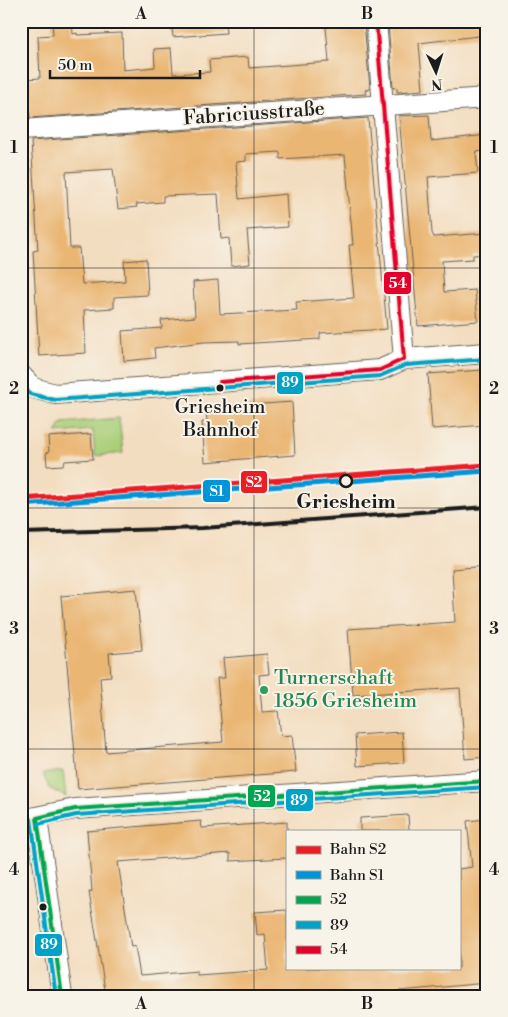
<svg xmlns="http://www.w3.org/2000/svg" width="508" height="1017" viewBox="0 0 508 1017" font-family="'Libre Bodoni',serif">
<rect width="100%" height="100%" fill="#f7f3e8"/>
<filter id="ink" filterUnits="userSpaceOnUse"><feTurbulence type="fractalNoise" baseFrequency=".02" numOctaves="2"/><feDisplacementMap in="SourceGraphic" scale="10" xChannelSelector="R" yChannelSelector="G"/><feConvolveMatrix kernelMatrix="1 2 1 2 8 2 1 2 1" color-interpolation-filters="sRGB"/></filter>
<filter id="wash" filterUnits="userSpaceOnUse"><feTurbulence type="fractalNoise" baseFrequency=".0096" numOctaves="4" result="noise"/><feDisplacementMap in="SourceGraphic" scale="20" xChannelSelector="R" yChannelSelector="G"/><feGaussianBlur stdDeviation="1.12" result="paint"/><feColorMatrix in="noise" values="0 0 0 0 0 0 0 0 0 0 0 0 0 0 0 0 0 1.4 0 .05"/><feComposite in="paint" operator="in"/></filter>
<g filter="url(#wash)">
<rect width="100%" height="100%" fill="#f3ddc0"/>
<!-- green -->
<path fill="#aacf79" stroke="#63764a" d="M119 418 123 453 95 456 93 430 56 433 62 423Z
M63 771 66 797 49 788 43 774Z"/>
<g id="blocks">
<!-- building -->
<path fill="#eab673" d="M52 21H72L73 34 77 33V35L122 33 123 70 155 67 154 49 171 48 173 74 210 72 209 60 248 57 249 68 329 62 326 27 335 26 334 21H360V24L364 23 370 89 365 90 366 94 30 118 27 79 40 78 38 36 53 35Z
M171 21H225L226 33 173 37Z
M450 21V23L487 21V35L419 43 423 90 397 92V87L393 88 388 22Z
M429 115 431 141 487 135V151L476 152 478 173 428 177 432 233 434 237 487 233V254L473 255V259L442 261 444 292 475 290 478 321 418 326 399 116Z
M368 118 387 329 320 333V339L239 344V341L204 342 154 348 155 358 124 361 122 331 162 328 161 320 195 317 193 282 218 280 220 314 297 310 296 302 354 298 349 245H353L345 155 280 159V152L246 154V161L236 162 239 199 286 194 288 227 247 230 250 264 231 266 229 238 221 239 218 194 163 196V202L136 204 137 207 118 209 113 169 66 172 70 248H79L82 284 125 281 124 261 146 259 148 295 114 297V308L84 310 86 353 39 356 33 251 38 250 31 141Z
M482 370 487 371 486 425 432 429 428 374Z
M292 402 295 455 205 462 202 422H207L206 408Z
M91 434 93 459 65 461 63 465 47 466 46 453 49 452 48 437Z
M487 566V757L465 759 460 688 353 695 348 629 455 622 452 569Z
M136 589 142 650 109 653 111 676 100 677 106 752 223 742 217 678H225L223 658 267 654 269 674 259 675 262 712 278 711 281 736 292 735 296 772 78 789 61 596Z
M402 732 404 763 357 766 355 735Z
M408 815 409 831H360V818Z
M487 819V938H483L487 960V983L345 996H106L89 892 92 891 87 831 201 821 202 828 287 822V858L230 861V853L118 862 131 947 135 946 140 976 197 971V975L268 970 265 934 257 935 255 912 287 910V968H459V869L472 867 467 821Z"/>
</g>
</g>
<g filter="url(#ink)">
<use href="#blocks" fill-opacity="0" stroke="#676055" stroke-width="1"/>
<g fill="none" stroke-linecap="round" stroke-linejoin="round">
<!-- minor casing -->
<g stroke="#676055" stroke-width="22">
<path id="minor" d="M376 21 404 359
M21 130 487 98
M21 375 33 388 55 394 380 370 404 359 487 353
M37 818 62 996
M21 820 75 809 487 781"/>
</g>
<!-- minor -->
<use href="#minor" stroke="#fff" stroke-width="20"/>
<!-- rail -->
<path stroke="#1c1c1c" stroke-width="4" d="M21 533 203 528 487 507"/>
<!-- bus-1 casing -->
<g stroke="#f7f3e8" stroke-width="8">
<path id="bus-1" d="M37 818 75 809 487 781
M37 818 62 996"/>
</g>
<!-- bus-2 casing -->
<g stroke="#f7f3e8" stroke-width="8">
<path id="bus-2" d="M21 384 30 394 55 400 380 376 406 365 487 359
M31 819 56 996
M38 824 76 815 487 787"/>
</g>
<!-- bus-3 casing -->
<g stroke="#f7f3e8" stroke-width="8">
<path id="bus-3" d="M220 382 380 370 404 359 376 21"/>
</g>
<!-- bus-1 -->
<use href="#bus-1" stroke="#00a651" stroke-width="4"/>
<!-- bus-2 -->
<use href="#bus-2" stroke="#01a2c5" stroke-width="4"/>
<!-- bus-3 -->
<use href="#bus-3" stroke="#e4002b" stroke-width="4"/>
<!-- rail-1 casing -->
<g stroke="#f7f3e8" stroke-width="9">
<path id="rail-1" d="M21 499 487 465"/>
</g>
<!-- rail-2 casing -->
<g stroke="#f7f3e8" stroke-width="9">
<path id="rail-2" d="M21 505 487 471"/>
</g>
<!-- rail-1 -->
<use href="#rail-1" stroke="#ee1c23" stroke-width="5"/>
<!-- rail-2 -->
<use href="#rail-2" stroke="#0095da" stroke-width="5"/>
</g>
</g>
<!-- grid -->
<path fill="none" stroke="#1c1c1c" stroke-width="1" stroke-opacity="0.55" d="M254 21V996M21 268H487M21 508H487M21 749H487"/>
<!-- markers -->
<g fill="#1c1c1c" stroke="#f7f3e8" stroke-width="2">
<circle cx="220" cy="388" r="4.5"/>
<circle cx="43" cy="907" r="4.5"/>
</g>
<circle fill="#f7f3e8" stroke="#1c1c1c" stroke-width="2.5" cx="346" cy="481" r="6"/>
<circle fill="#2e9e5b" stroke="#f7f3e8" stroke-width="2" cx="264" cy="690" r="5"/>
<g text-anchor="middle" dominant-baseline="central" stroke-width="4" stroke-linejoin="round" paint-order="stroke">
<!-- bus labels -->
<g font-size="19" fill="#1c1c1c" stroke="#f7f3e8">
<text x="220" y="407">Griesheim<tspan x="220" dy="23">Bahnhof</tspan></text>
</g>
<!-- street labels -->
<g font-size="20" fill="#1c1c1c" stroke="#f7f3e8">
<text transform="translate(254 114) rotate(-4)">Fabriciusstraße</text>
</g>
<!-- stop labels -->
<g font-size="20" font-weight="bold" fill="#1c1c1c" stroke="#f7f3e8">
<text x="346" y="502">Griesheim</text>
</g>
<!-- leisure labels -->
<g font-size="20" fill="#27864d" stroke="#f7f3e8" text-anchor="start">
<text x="274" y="678">Turnerschaft<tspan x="274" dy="23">1856 Griesheim</tspan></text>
</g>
</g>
<g stroke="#f7f3e8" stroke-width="2">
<rect x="383" y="271" width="29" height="24" rx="5" fill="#e4002b"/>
<rect x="276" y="371" width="28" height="24" rx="5" fill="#01a2c5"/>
<rect x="240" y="470" width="28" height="24" rx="5" fill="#ee1c23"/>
<rect x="202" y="479" width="29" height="24" rx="5" fill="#0095da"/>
<rect x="247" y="784" width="29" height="24" rx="5" fill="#00a651"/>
<rect x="285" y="788" width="29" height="24" rx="5" fill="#01a2c5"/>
<rect x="34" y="933" width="29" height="24" rx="5" fill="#01a2c5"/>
</g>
<g font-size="14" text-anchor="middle" font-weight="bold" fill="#fff">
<text x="398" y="288">54</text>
<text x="290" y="387">89</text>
<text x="254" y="487">S2</text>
<text x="217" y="496">S1</text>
<text x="262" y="801">52</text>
<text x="299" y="805">89</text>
<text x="49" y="949">89</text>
</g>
<!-- margin -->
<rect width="508" height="1017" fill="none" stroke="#f7f3e8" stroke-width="55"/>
<!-- legend -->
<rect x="286" y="830" width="175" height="140" fill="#f7f3e8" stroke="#9f9d96"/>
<rect x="296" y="846" width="25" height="8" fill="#ee1c23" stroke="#9f9d96"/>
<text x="330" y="854" font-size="15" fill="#1c1c1c">Bahn S2</text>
<rect x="296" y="871" width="25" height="8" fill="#0095da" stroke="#9f9d96"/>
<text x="330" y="880" font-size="15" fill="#1c1c1c">Bahn S1</text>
<rect x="296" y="896" width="25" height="8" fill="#00a651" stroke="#9f9d96"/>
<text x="330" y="904" font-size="15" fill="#1c1c1c">52</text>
<rect x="296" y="921" width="25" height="8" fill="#01a2c5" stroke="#9f9d96"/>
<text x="330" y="930" font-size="15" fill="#1c1c1c">89</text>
<rect x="296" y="946" width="25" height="8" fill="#e4002b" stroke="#9f9d96"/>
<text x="330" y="954" font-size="15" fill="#1c1c1c">54</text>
<!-- north arrow -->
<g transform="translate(436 72) rotate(176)" stroke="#f7f3e8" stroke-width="4" paint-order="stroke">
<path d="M0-4L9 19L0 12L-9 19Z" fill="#1c1c1c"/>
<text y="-8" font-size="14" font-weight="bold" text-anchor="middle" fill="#1c1c1c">N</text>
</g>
<!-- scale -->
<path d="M50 70v8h150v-8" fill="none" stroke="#1c1c1c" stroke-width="2.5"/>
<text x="58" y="70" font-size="15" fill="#1c1c1c" stroke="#f7f3e8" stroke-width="4" paint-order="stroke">50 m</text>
<rect x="28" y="28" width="452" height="962" fill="none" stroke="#1c1c1c" stroke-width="2"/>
<g font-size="16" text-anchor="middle" font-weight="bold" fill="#1c1c1c">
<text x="141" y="19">A</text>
<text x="367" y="19">B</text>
<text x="14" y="153">1</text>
<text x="494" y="153">1</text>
<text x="14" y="394">2</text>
<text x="494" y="394">2</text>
<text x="14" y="634">3</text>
<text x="494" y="634">3</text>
<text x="14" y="875">4</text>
<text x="494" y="875">4</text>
<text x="141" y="1009">A</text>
<text x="367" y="1009">B</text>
</g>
</svg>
